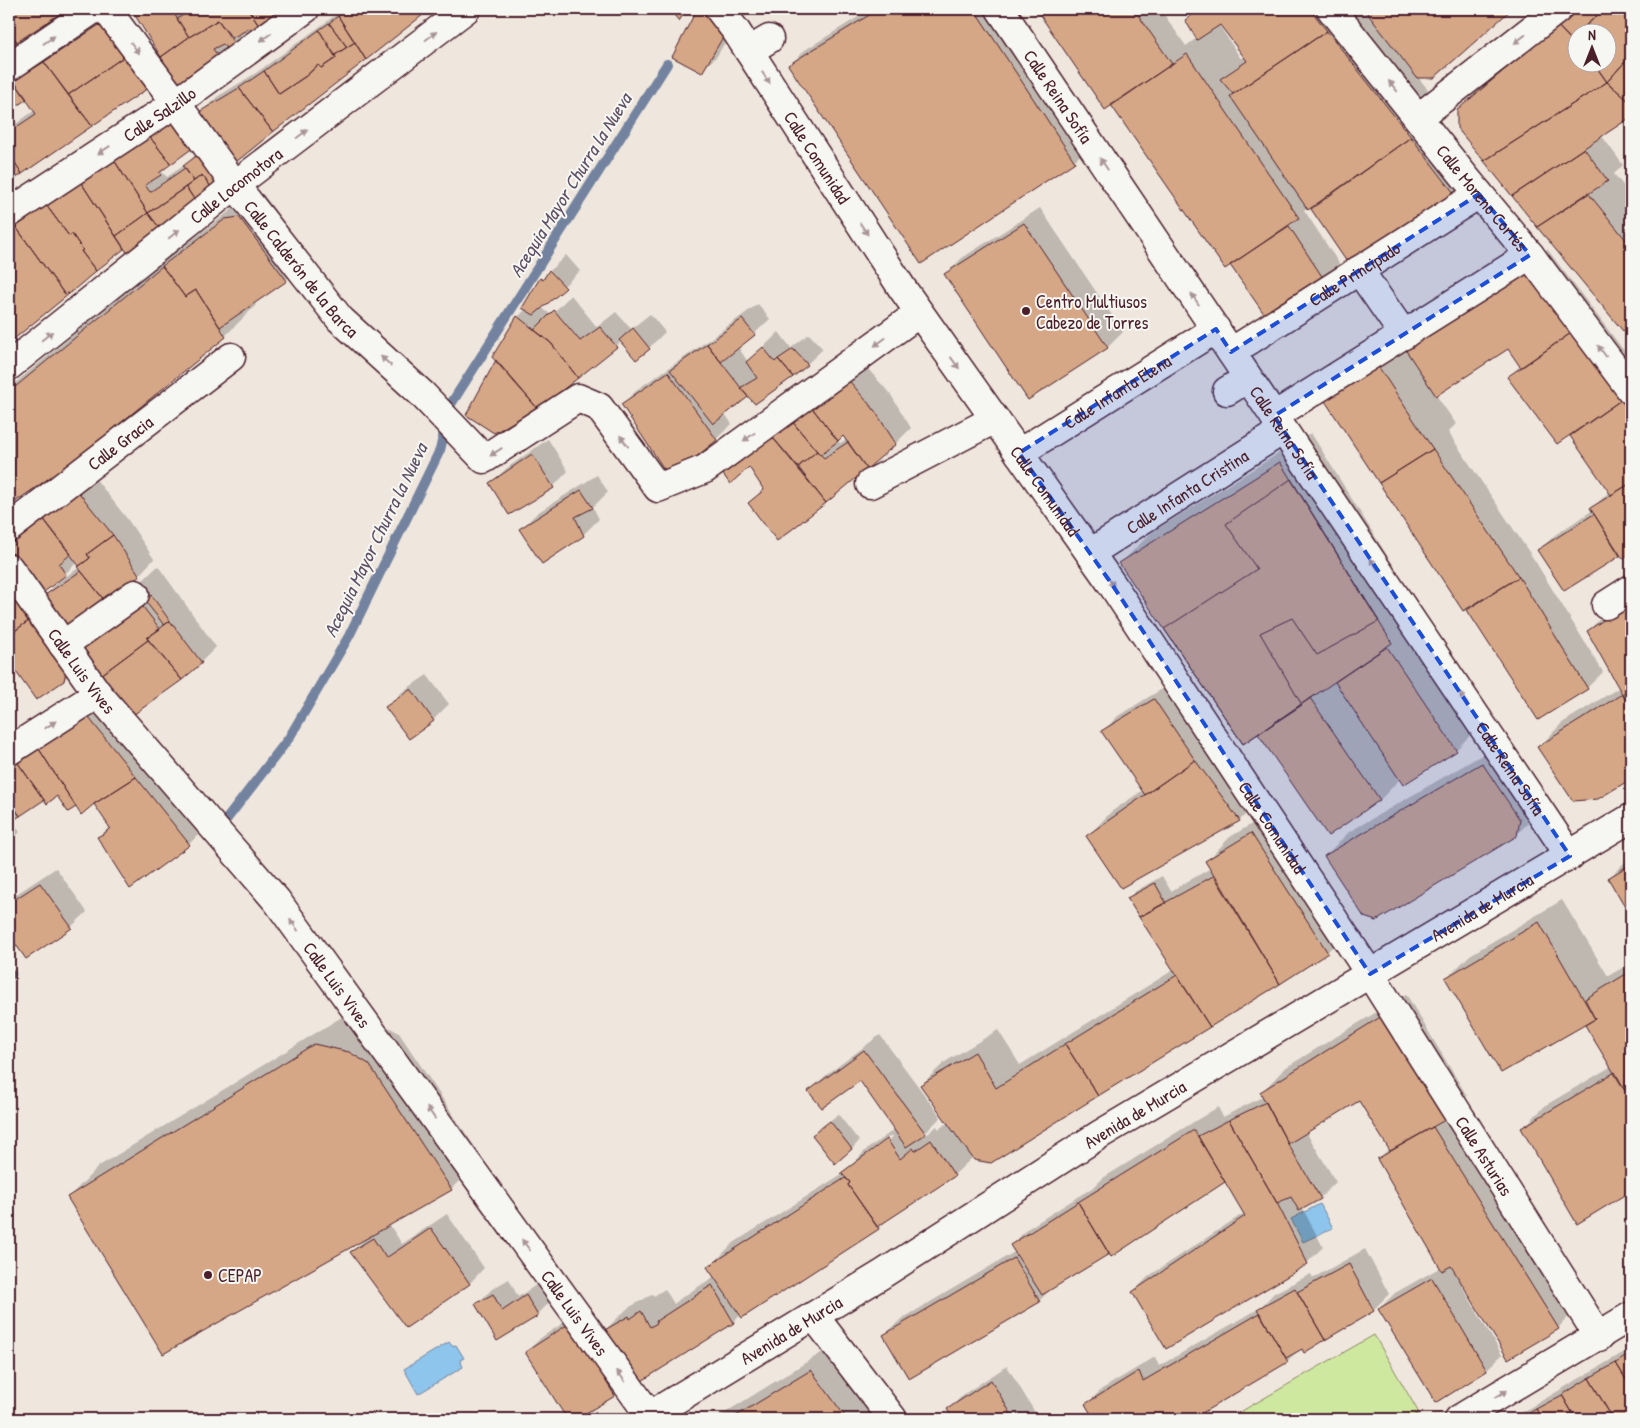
<svg xmlns="http://www.w3.org/2000/svg" width="1640" height="1428" viewBox="0 0 1640 1428" font-family="'Patrick Hand',sans-serif">
<rect width="100%" height="100%" fill="#efe6dd"/>
<filter id="ink" filterUnits="userSpaceOnUse"><feTurbulence type="fractalNoise" baseFrequency=".02" numOctaves="2"/><feDisplacementMap in="SourceGraphic" scale="10" xChannelSelector="R" yChannelSelector="G"/><feConvolveMatrix kernelMatrix="1 2 1 2 8 2 1 2 1" color-interpolation-filters="sRGB"/></filter>
<g filter="url(#ink)">
<!-- green -->
<path fill="#cee99f" stroke="#8c8465" d="M1374 1335 1419 1413 1408 1419H1228Z"/>
<!-- water -->
<path fill="#8ec5ec" stroke="#73839f" d="M1320 1204 1333 1228 1303 1242 1291 1219Z
M449 1342 452 1346 456 1345 464 1358 460 1360 463 1367 418 1394 404 1369Z"/>
<!-- shadow -->
<path fill="#0003" fill-rule="evenodd" d="M9 9H65L9 47Z
M118 9 162 72 146 88 9 181V119L13 126 35 110 27 97 9 109V81Z
M132 9H286L252 29 235 45 180 85Z
M344 9H430L236 160 201 112 217 97 256 73Z
M698 9H736L741 15 717 56 701 71 673 56Z
M871 9H1000L1089 146 1074 161 790 65 805 50Z
M1037 9H1160L1186 46 1197 38 1186 20 1197 9H1511L1433 77H1418L1441 106 1434 113 1479 172 1456 196 1313 209 1318 203 1317 202 1307 207 1304 210 1340 265 1324 280 1268 316 1112 104 1105 109ZM1218 21 1244 56 1241 59 1217 22Z
M1573 9H1631V116L1602 136 1623 165 1614 174 1631 195V324L1623 330 1458 111 1482 87ZM1578 32H1608V62H1578Z
M197 153V204L125 247 9 341V226L97 165 173 161 162 172 167 177 188 163Z
M263 194 309 256 286 280 254 302 256 305 225 336 73 460 9 505V388L193 236 194 238 250 196Z
M1040 208 1123 332 1108 347 1028 398 946 274 962 258Z
M1547 249 1631 360V553L1623 558 1621 554 1619 555 1539 550 1555 535 1593 510 1592 508 1610 491 1571 436 1576 431 1575 430 1509 377 1521 365 1509 347 1436 395 1456 424 1448 432 1535 561 1603 672 1587 688 1539 718 1467 608 1464 609 1327 401 1350 378Z
M566 255 580 271 541 307 551 315 571 295 597 327 616 312 631 329 650 314 665 332 649 348 636 358 622 341 538 408 498 360 518 317 526 309 542 279Z
M758 304 770 319 754 334 738 347 748 362 779 332 791 348 809 334 823 349 807 364 748 395 725 414 732 424 716 439 623 404 639 388 685 357Z
M862 362 891 395 911 428 896 443 777 539 750 503 764 488 749 465 722 470ZM844 434 847 439 840 443 837 440Z
M1311 433 1422 612 1479 726 1456 750 1401 778 1380 800 1259 732 1121 563 1151 533Z
M548 439 568 471 553 487 491 483 507 468Z
M87 468 128 520 154 559 139 575 68 628 79 664 63 680 36 698 9 660V581L24 570 9 550V529ZM77 562 80 567 59 581 45 596 41 592 65 574Z
M597 475 608 492 593 507 599 519 583 535 521 529 537 513Z
M158 566 216 647 201 662 134 714 136 587Z
M1631 598V777L1598 798 1539 747 1562 723 1620 687 1588 631 1604 615Z
M427 675 449 704 433 720 387 708 402 692Z
M1170 684 1263 797 1240 820 1121 887 1088 836 1111 812 1143 790 1103 731 1118 716Z
M102 702 212 821 189 844 131 887 99 837 110 826 95 803 76 805 57 794 44 798 11 820 20 832 9 843V765Z
M1506 741 1540 811 1516 835 1325 856 1349 832Z
M1275 810 1351 929 1327 952 990 1161 973 1157 954 1175 891 1216 879 1228 741 1314 734 1322 637 1383 604 1331 628 1308 653 1294 654 1296 665 1289 674 1304 681 1298 715 1276 709 1268 732 1244 845 1172 866 1150 895 1129 860 1079 809 1091 825 1076 880 1035 941 1117 924 1134 925 1135 937 1126 939 1129 948 1122 921 1085 945 1062 998 1030 1020 1065 1175 969 1128 898 1136 891 1162 876 1171 891 1211 868 1207 861 1230 837ZM892 1135 893 1137 867 1156V1153Z
M1631 856V901L1624 903 1609 878Z
M56 868 87 912 71 927 26 957 9 933V899Z
M1562 900 1608 976 1631 963V1190L1578 1223 1522 1129 1546 1105 1612 1066 1585 1023 1447 978 1470 955Z
M1406 994 1467 1096 1450 1113 1573 1312 1558 1328 1464 1285 1462 1286 1502 1355 1486 1370 1379 1309 1395 1293 1441 1267 1378 1159 1390 1148 1360 1100 1306 1132 1336 1182 1320 1198 1302 1207 1323 1247 1307 1263 1133 1292 1149 1276 1244 1213 1225 1180 1055 1285 1039 1301 885 1335 900 1320 1016 1251 1012 1245 1027 1229 1095 1186 1103 1178 1218 1107 1223 1117 1264 1096 1262 1092 1285 1068Z
M345 1015 380 1022 399 1033 482 1158 451 1189 389 1224 402 1244 447 1214 484 1268 469 1284 352 1252 366 1238 69 1197 99 1166Z
M838 1114 859 1141 852 1149 813 1135Z
M1365 1249 1389 1294 1373 1310 1305 1351 1303 1347 1300 1349 1287 1361 1190 1419H1096L1087 1404 1102 1389 1155 1357 1159 1366 1260 1308 1274 1293 1311 1274 1313 1278Z
M509 1279 518 1297 542 1281 553 1299 537 1315 497 1339 476 1305 492 1289Z
M586 1308 630 1379 615 1395 573 1419H569L526 1352 542 1337Z
M842 1340 899 1419H715Z
M1631 1348V1419H1511Z
M1007 1366 1039 1419H954L948 1410 964 1394Z"/>
<g fill="none" stroke-linecap="round" stroke-linejoin="round">
<!-- stream -->
<path stroke="#73839f" stroke-width="10" d="M226 820 289 738 349 636 440 450 451 404 667 64
M9 976 11 974"/>
</g>
<!-- building -->
<path fill="#d5a787" stroke="#4a1f2b" d="M9 9H67L17 42 9 30Z
M131 9H171L189 37 161 57Z
M192 9H248L261 29 253 34 250 28 232 38 218 20 189 37 177 19Z
M248 9H289L261 29Z
M348 9H420L424 14 366 60 338 16Z
M669 9H687L679 21Z
M697 9H709L726 32 702 73 672 57Z
M879 9H974L1075 162 921 264 788 65Z
M1036 9H1134L1172 64 1105 110Z
M1201 9H1310L1327 31 1233 94 1220 79 1247 61 1220 25 1197 40 1185 20Z
M1364 9H1512L1434 78H1417Z
M1575 9H1601L1602 11 1571 40 1557 25Z
M1601 9H1631V55L1607 82 1593 62H1608V32H1578L1602 11Z
M338 16 355 42 347 47 329 23Z
M218 20 236 46 229 53 223 44 213 49 220 59 179 87 161 57 189 37Z
M102 23 125 56 68 95 44 62Z
M329 23 347 47 335 55 319 30Z
M1557 25 1578 47V62H1593L1607 82 1484 161 1457 128V110Z
M9 30 17 42 9 48Z
M319 30 336 58 321 68 318 65 306 76 279 94 264 71Z
M1327 31 1411 137 1308 210 1230 96Z
M1578 33V47L1571 40Z
M355 42 366 60 273 132 239 88 264 71 279 94 306 76 318 65 321 68 336 58 335 55Z
M1187 54 1299 218 1225 269 1111 105Z
M1631 55V103L1607 82Z
M125 56 147 89 92 126 68 95Z
M44 62 92 126 22 174 9 153V132L36 114 14 81Z
M14 81 27 99 9 111V84Z
M1607 82 1631 103V117L1512 196 1484 161Z
M239 88 273 132 236 162 199 112Z
M173 119 194 147 171 164 149 136Z
M149 136 171 164 159 173 161 175 145 185 150 192 185 168 194 181 148 213 114 160Z
M1411 137 1457 197 1349 265 1311 209Z
M1584 148 1608 181 1537 227 1512 196Z
M9 153 22 174 9 183Z
M199 154 224 187 215 192 202 175 194 181 183 166Z
M114 160 148 213 116 236 80 181Z
M202 175 215 192 198 205 186 187Z
M80 181 124 249 96 271 81 251 83 250 72 234 69 236 46 205Z
M186 187 198 205 162 231 148 213Z
M1588 193 1631 246V326L1623 331 1537 227Z
M46 205 69 236 72 234 83 250 81 251 96 271 69 294 67 293 65 295 16 227Z
M148 213 162 231 128 254 116 236Z
M239 217 287 281 220 327 196 290 185 297 162 266 225 219Z
M1024 223 1108 348 1028 400 944 274Z
M1289 226 1325 281 1267 318 1230 265Z
M16 227 65 295 67 293 69 294 14 339 9 333V232Z
M162 266 185 297 196 290 226 337 74 461 9 506V392Z
M549 270 566 288 534 315 522 308 540 278 543 280Z
M1524 272 1571 333 1521 368 1508 349 1436 396 1405 349Z
M554 310 580 341 600 327 617 347 578 378 551 343 534 330Z
M517 316 551 343 578 378 538 409 492 357Z
M742 319 755 335 721 362 707 344Z
M633 328 650 349 636 360 619 340Z
M1571 333 1621 400 1557 444 1507 377Z
M707 344 748 397 713 424 670 370Z
M763 347 775 362 778 359 793 377 755 404 740 388 757 378 746 362Z
M793 349 808 365 793 377 778 359Z
M496 360 538 409 494 433 466 415Z
M1378 366 1433 449 1379 483 1325 401Z
M668 372 717 440 679 471 664 469 621 404Z
M846 377 875 411 896 444 867 469 843 436 838 441 809 404Z
M1621 400 1631 415V483L1611 495 1570 436Z
M809 404 838 441 820 455 790 419Z
M790 419 817 451 798 467 769 433Z
M769 433 826 503 777 541 748 503 764 490 749 467 730 484 720 470Z
M848 442 867 469 826 503 798 467 817 451 824 458Z
M1433 449 1519 577 1463 611 1379 483Z
M532 454 554 488 509 515 489 483Z
M1280 462 1392 643 1243 744 1119 563Z
M1291 479 1379 621 1317 655 1292 618 1260 633 1302 705 1243 744 1164 629 1257 569 1226 524Z
M71 483 113 535 87 554 90 558 79 566 36 509Z
M1631 483V554L1623 559 1590 508Z
M581 490 593 508 575 517 584 536 542 564 519 529Z
M36 509 71 554 59 564 66 575 40 595 9 552V530Z
M1594 514 1620 556 1564 591 1537 550Z
M113 535 140 576 105 601 78 567 90 558 87 554Z
M81 571 105 601 67 630 42 597Z
M1519 577 1588 689 1538 720 1467 610Z
M141 581 170 621 164 625 134 587Z
M9 589 34 617 9 635Z
M1631 602V688L1622 694 1587 631Z
M140 603 160 629 147 638 148 640 101 675 79 647Z
M30 620 66 671 64 681 36 700 9 662V635Z
M170 621 202 663 182 680 147 638Z
M148 640 182 680 133 715 101 675Z
M1387 647 1457 751 1403 785 1335 682Z
M411 689 434 721 409 739 385 707Z
M1622 694 1631 709V779L1598 799 1573 801 1537 747Z
M1310 698 1380 800 1328 836 1258 734Z
M1154 699 1195 760 1145 795 1101 731Z
M85 717 89 718 136 777 94 804 81 815 39 749Z
M39 749 76 807 68 812 57 796 47 804 18 763Z
M1195 760 1240 821 1121 888 1086 836Z
M18 763 44 800 20 816 9 800V769Z
M1482 763 1520 820 1517 836 1376 921 1364 917 1324 856Z
M136 777 190 845 130 889 97 837 105 833 110 828 94 804Z
M9 800 20 816 9 823Z
M1251 833 1328 953 1280 984 1205 861Z
M1631 864V903L1623 904 1608 878Z
M1215 875 1280 984 1210 1027 1139 917Z
M40 883 72 928 26 959 9 935V903Z
M1155 883 1166 903 1139 917 1127 898Z
M1539 922 1595 1019 1501 1073 1445 978Z
M1631 971V1101L1585 1025 1595 1019 1585 999Z
M1177 975 1210 1027 1098 1096 1065 1044Z
M1382 1016 1445 1120 1390 1151 1359 1101 1288 1144 1260 1092Z
M314 1044 349 1052 369 1064 452 1190 163 1354 67 1197Z
M1065 1044 1098 1096 991 1163 974 1160 920 1085 975 1052 996 1088Z
M864 1050 926 1134 906 1147 860 1081 822 1108 808 1091Z
M1615 1072 1631 1101V1191L1577 1224 1521 1128Z
M1266 1102 1288 1144 1321 1199 1299 1211 1291 1197 1277 1203 1229 1120Z
M1229 1120 1277 1203 1308 1264 1166 1349 1132 1292 1245 1216 1198 1136Z
M830 1121 852 1149 835 1164 812 1135Z
M1433 1127 1559 1329 1508 1359 1451 1266 1442 1271 1377 1159Z
M1194 1130 1225 1182 1111 1257 1078 1202Z
M887 1139 900 1159 913 1148 915 1151 931 1140 955 1176 877 1227 848 1185 850 1182 841 1173Z
M845 1178 850 1182 848 1185 879 1229 742 1318 707 1267Z
M1078 1202 1109 1254 1042 1295 1010 1245Z
M431 1228 470 1284 406 1328 350 1252 373 1238 386 1258Z
M1014 1258 1040 1302 909 1379 883 1335Z
M1349 1264 1374 1311 1325 1340 1297 1292Z
M1432 1278 1487 1371 1436 1403 1378 1309Z
M712 1285 734 1323 637 1384 603 1331 629 1316 630 1319 641 1311 650 1327 657 1323 656 1321Z
M1295 1288 1325 1340 1304 1353 1302 1349 1286 1358 1257 1309Z
M493 1294 502 1311 526 1295 538 1316 497 1341 475 1304Z
M1260 1313 1288 1362 1192 1419H1094L1085 1404 1139 1371 1143 1381Z
M570 1323 615 1396 576 1419H567L525 1352Z
M1631 1353V1388L1616 1363Z
M1616 1363 1631 1388V1419H1613L1589 1378Z
M811 1370 847 1419H731Z
M1589 1378 1613 1419H1576L1562 1395Z
M991 1380 1014 1419H953L947 1409Z
M1562 1395 1576 1419H1542L1536 1409Z
M1536 1409 1542 1419H1520Z"/>
<g fill="none" stroke-linecap="round" stroke-linejoin="round">
<!-- pedestrian casing -->
<g stroke="#4a1f2b" stroke-width="31">
<g id="pedestrian">
<path d="M1359 270 1404 335"/>
<path id="s1" d="M1231 352 1479 194"/>
<path d="M1274 416 1530 255"/>
</g>
</g>
<!-- minor casing -->
<g stroke="#4a1f2b" stroke-width="31">
<g id="minor">
<path id="s2" d="M106 9 176 103 235 185 340 319 422 394 484 459 578 398 599 407 658 488 705 469 919 313"/>
<path id="s3" d="M719 9 736 31 902 288 1111 583 1370 974 1599 1337"/>
<path id="s4" d="M1000 9 1570 856"/>
<path id="s5" d="M1331 9 1465 177 1530 255 1631 390"/>
<path d="M749 51 769 39"/>
<path d="M9 67 94 9"/>
<path d="M1418 118 1558 9"/>
<path id="s6" d="M9 213 176 103 305 9"/>
<path id="s7" d="M9 366 235 185 466 9"/>
<path d="M1227 391 1248 378"/>
<path id="s8" d="M1019 453 1216 329"/>
<path d="M870 484 995 419"/>
<path id="s9" d="M9 528 231 357"/>
<path id="s10" d="M1090 553 1283 430"/>
<path id="s11" d="M9 568 98 694 277 901 650 1416"/>
<path d="M1606 605 1631 589"/>
<path d="M63 645 135 594"/>
<path d="M9 751 98 694"/>
<path d="M1459 1419 1631 1316"/>
</g>
</g>
<!-- tertiary casing -->
<g stroke="#4a1f2b" stroke-width="31">
<g id="tertiary">
<path d="M814 1316 893 1419"/>
<path id="s12" d="M644 1419 881 1275 1099 1135 1631 818"/>
</g>
</g>
<!-- pedestrian -->
<use href="#pedestrian" stroke="#f6f6f2" stroke-width="28"/>
<!-- minor -->
<use href="#minor" stroke="#f6f6f2" stroke-width="28"/>
<!-- tertiary -->
<use href="#tertiary" stroke="#f6f6f2" stroke-width="28"/>
</g>
<!-- one-way arrows -->
<defs><path id="oneway-solid" d="M-6-.8H1V-3.2L6.5 0L1 3.2V.8H-6Z" transform="scale(1.25)"/></defs>
<g fill="#a99598">
<use href="#oneway-solid" transform="translate(431 36) rotate(-37)"/>
<use href="#oneway-solid" transform="translate(266 37) rotate(144)"/>
<use href="#oneway-solid" transform="translate(1520 39) rotate(142)"/>
<use href="#oneway-solid" transform="translate(49 40) rotate(-35)"/>
<use href="#oneway-solid" transform="translate(135 48) rotate(53)"/>
<use href="#oneway-solid" transform="translate(766 78) rotate(57)"/>
<use href="#oneway-solid" transform="translate(1393 86) rotate(-129)"/>
<use href="#oneway-solid" transform="translate(302 134) rotate(-37)"/>
<use href="#oneway-solid" transform="translate(104 150) rotate(147)"/>
<use href="#oneway-solid" transform="translate(1104 164) rotate(-124)"/>
<use href="#oneway-solid" transform="translate(864 229) rotate(57)"/>
<use href="#oneway-solid" transform="translate(174 234) rotate(-39)"/>
<use href="#oneway-solid" transform="translate(1195 299) rotate(-124)"/>
<use href="#oneway-solid" transform="translate(47 336) rotate(-39)"/>
<use href="#oneway-solid" transform="translate(880 342) rotate(144)"/>
<use href="#oneway-solid" transform="translate(1602 351) rotate(-127)"/>
<use href="#oneway-solid" transform="translate(386 361) rotate(-138)"/>
<use href="#oneway-solid" transform="translate(955 363) rotate(54)"/>
<use href="#oneway-solid" transform="translate(749 437) rotate(144)"/>
<use href="#oneway-solid" transform="translate(624 441) rotate(-126)"/>
<use href="#oneway-solid" transform="translate(496 452) rotate(147)"/>
<use href="#oneway-solid" transform="translate(1374 564) rotate(-124)"/>
<use href="#oneway-solid" transform="translate(1110 581) rotate(56)"/>
<use href="#oneway-solid" transform="translate(1464 699) rotate(-124)"/>
<use href="#oneway-solid" transform="translate(50 725) rotate(-33)"/>
<use href="#oneway-solid" transform="translate(294 925) rotate(-126)"/>
<use href="#oneway-solid" transform="translate(431 1113) rotate(-126)"/>
<use href="#oneway-solid" transform="translate(526 1245) rotate(-126)"/>
<use href="#oneway-solid" transform="translate(621 1376) rotate(-126)"/>
<use href="#oneway-solid" transform="translate(1501 1394) rotate(-31)"/>
</g>
</g>
<!-- marked area -->
<path fill="#1d4ed8" fill-opacity="0.2" stroke="#1d4ed8" stroke-width="4" stroke-dasharray="10 6" stroke-linejoin="round" d="M1479 194 1530 255 1274 416 1570 856 1370 974 1111 583 1019 453 1216 329 1231 352Z"/>
<!-- markers -->
<g fill="#4a1f2b" stroke="#f6f6f2" stroke-width="2">
<circle cx="1026" cy="311" r="5"/>
<circle cx="208" cy="1275" r="5"/>
</g>
<g text-anchor="middle" dominant-baseline="central" stroke-width="4" stroke-linejoin="round" paint-order="stroke">
<!-- street labels -->
<g font-size="18" fill="#4a1f2b" stroke="#f6f6f2">
<text stroke="none"><textPath href="#s4" startOffset="105">Calle Reina Sofía</textPath></text>
<text stroke="none"><textPath href="#s6" startOffset="180">Calle Salzillo</textPath></text>
<text stroke="none"><textPath href="#s3" startOffset="178">Calle Comunidad</textPath></text>
<text stroke="none"><textPath href="#s7" startOffset="290">Calle Locomotora</textPath></text>
<text stroke="none"><textPath href="#s5" startOffset="242">Calle Moreno Cortés</textPath></text>
<text stroke="none"><textPath href="#s2" startOffset="325">Calle Calderón de la Barca</textPath></text>
<text stroke="none"><textPath href="#s1" startOffset="146">Calle Principado</textPath></text>
<text stroke="none"><textPath href="#s8" startOffset="116">Calle Infanta Elena</textPath></text>
<text stroke="none"><textPath href="#s4" startOffset="510">Calle Reina Sofía</textPath></text>
<text stroke="none"><textPath href="#s9" startOffset="140">Calle Gracia</textPath></text>
<text stroke="none"><textPath href="#s3" startOffset="582">Calle Comunidad</textPath></text>
<text stroke="none"><textPath href="#s10" startOffset="115">Calle Infanta Cristina</textPath></text>
<text stroke="none"><textPath href="#s11" startOffset="126">Calle Luis Vives</textPath></text>
<text stroke="none"><textPath href="#s4" startOffset="915">Calle Reina Sofía</textPath></text>
<text stroke="none"><textPath href="#s3" startOffset="988">Calle Comunidad</textPath></text>
<text stroke="none"><textPath href="#s12" startOffset="982">Avenida de Murcia</textPath></text>
<text stroke="none"><textPath href="#s11" startOffset="531">Calle Luis Vives</textPath></text>
<text stroke="none"><textPath href="#s12" startOffset="578">Avenida de Murcia</textPath></text>
<text stroke="none"><textPath href="#s3" startOffset="1379">Calle Asturias</textPath></text>
<text stroke="none"><textPath href="#s11" startOffset="936">Calle Luis Vives</textPath></text>
<text stroke="none"><textPath href="#s12" startOffset="172">Avenida de Murcia</textPath></text>
</g>
<!-- poi labels -->
<g font-size="18" fill="#4a1f2b" stroke="#f6f6f2" text-anchor="start">
<text x="1036" y="301">Centro Multiusos<tspan x="1036" dy="21">Cabezo de Torres</tspan></text>
<text x="218" y="1275">CEPAP</text>
</g>
<!-- water labels -->
<g font-size="19" font-style="italic" fill="#5e5165" stroke="#f6f6f2">
<text transform="translate(570 185) rotate(-58)">Acequia Mayor Churra la Nueva</text>
<text transform="translate(375 540) rotate(-64)">Acequia Mayor Churra la Nueva</text>
</g>
</g>
<!-- margin -->
<rect width="1640" height="1428" fill="none" stroke="#f6f6f2" stroke-width="30"/>
<rect x="15" y="15" width="1610" height="1398" fill="none" stroke="#4a1f2b" stroke-width="2" filter="url(#ink)"/>
<!-- north arrow -->
<g transform="translate(1592 48)"><circle r="24" fill="#f6f6f2" stroke="#b1a0a2"/>
<path d="M0-4L9 19L0 12L-9 19Z" fill="#4a1f2b"/>
<text y="-8" font-size="14" font-weight="bold" text-anchor="middle" fill="#4a1f2b">N</text>
</g>
</svg>
